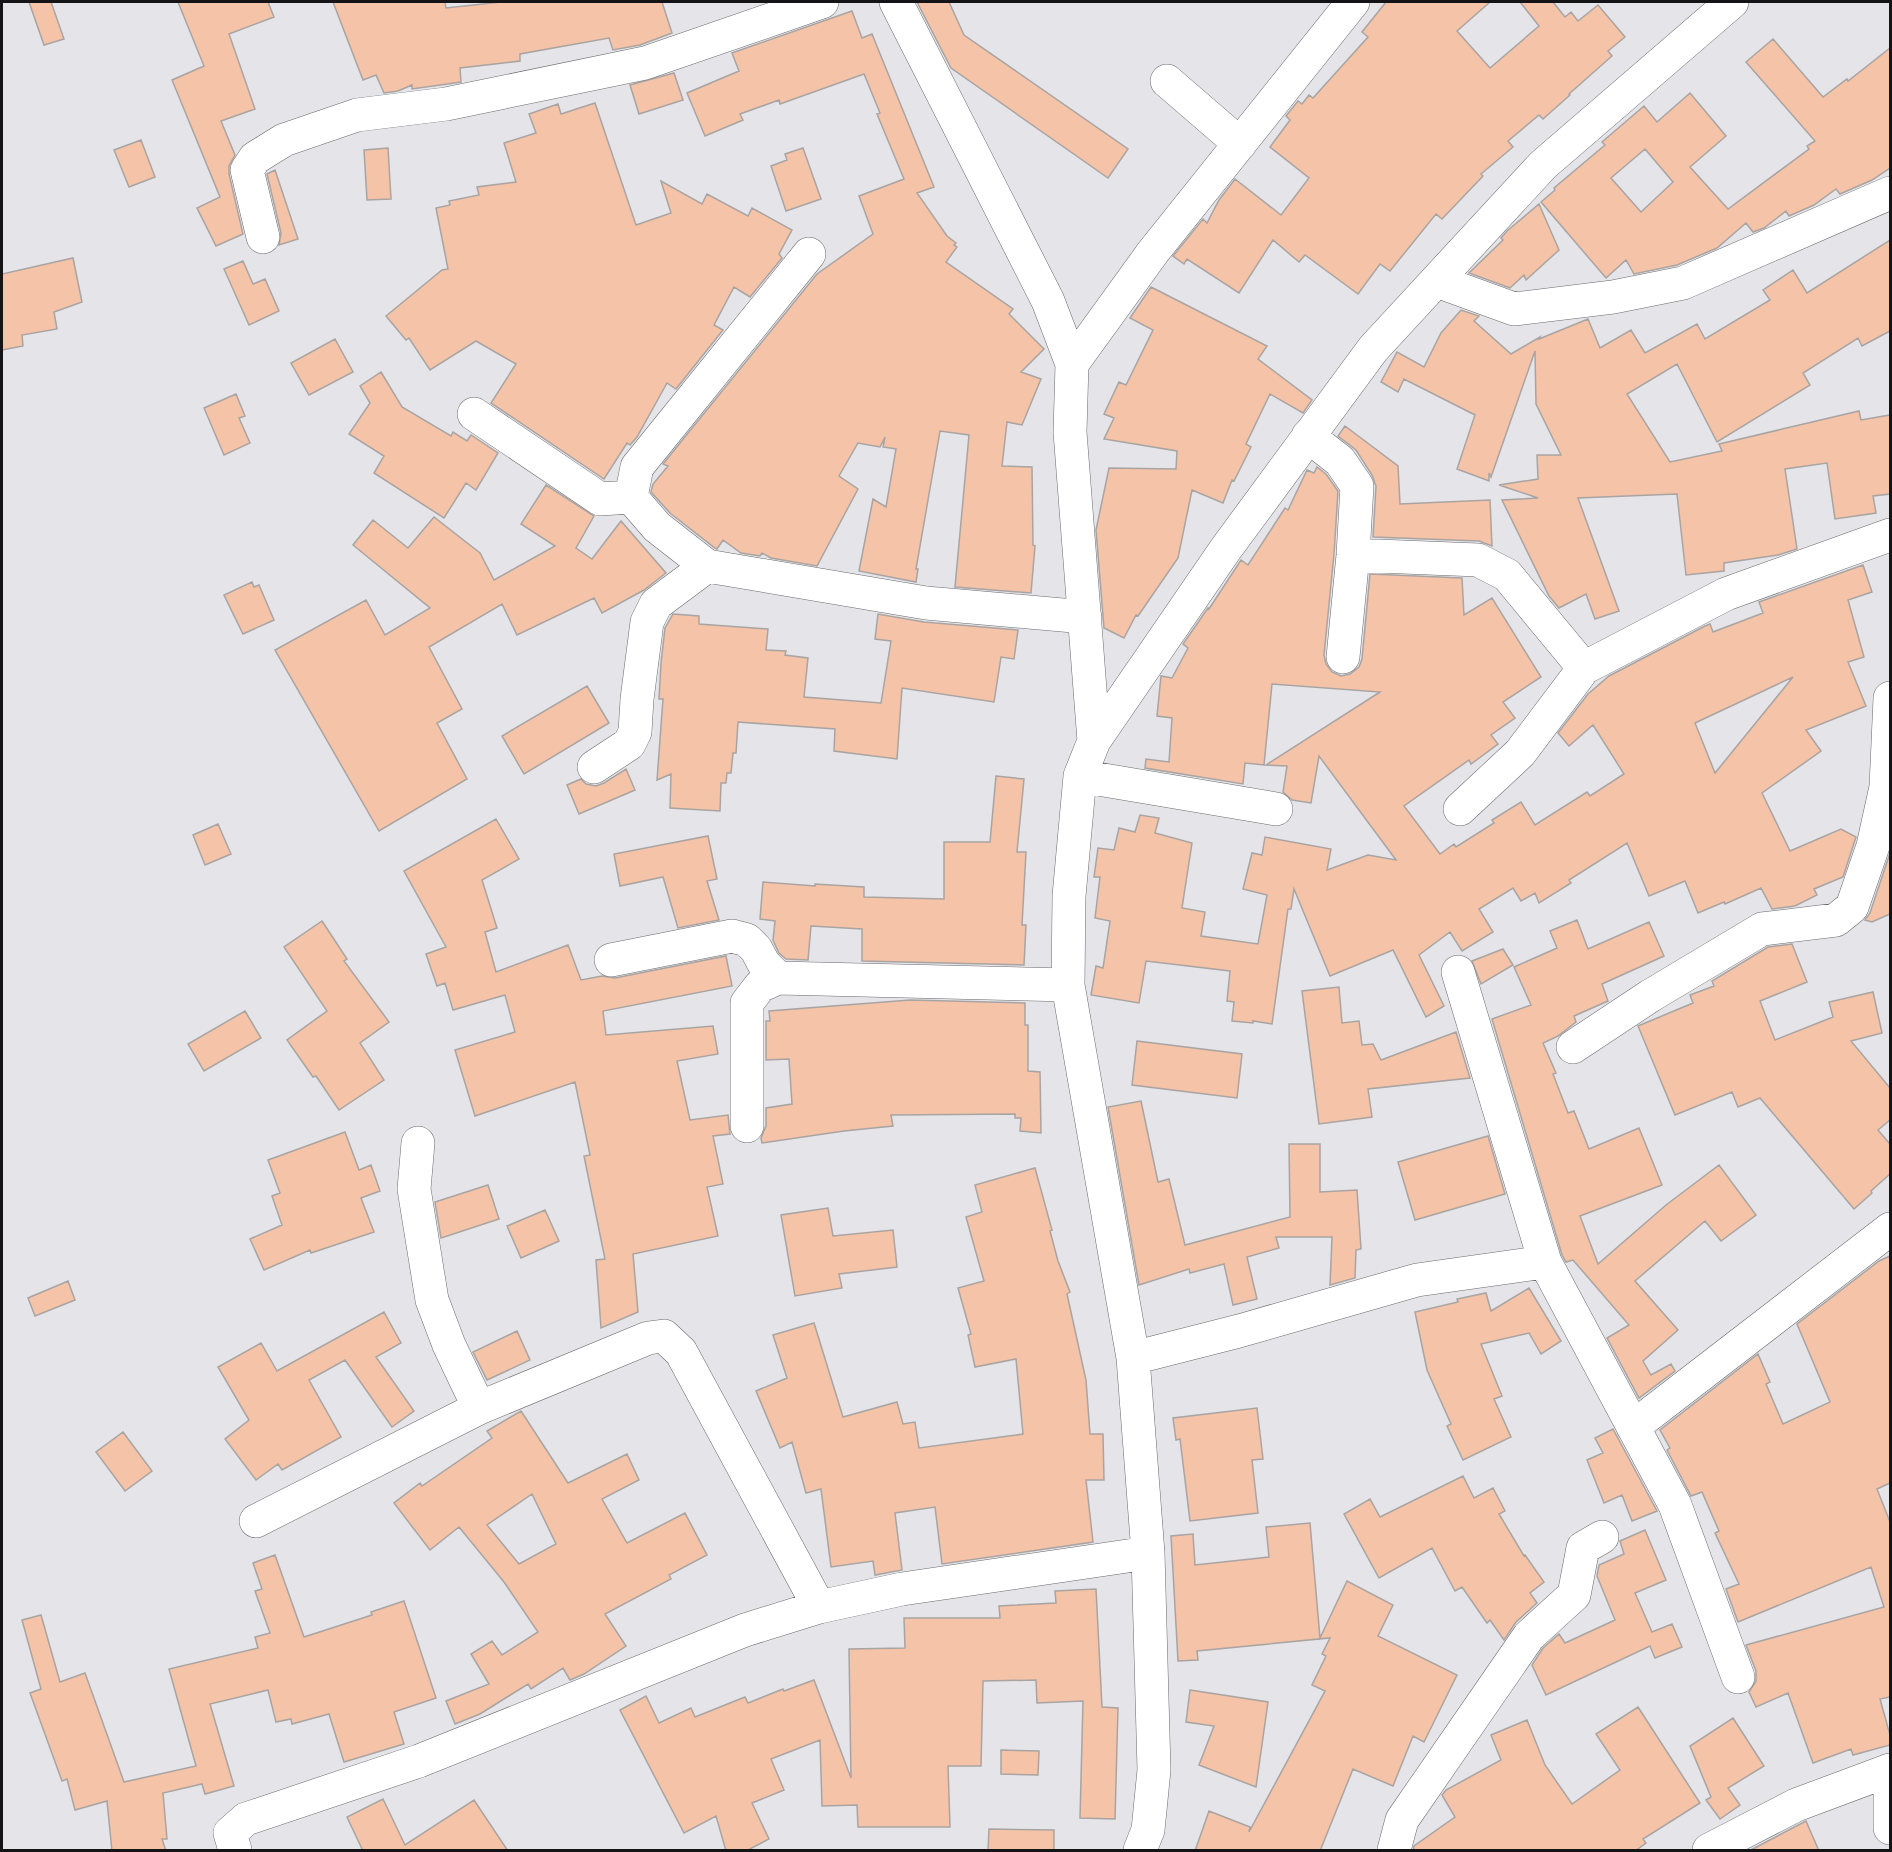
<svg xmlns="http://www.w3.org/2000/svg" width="1892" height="1852" viewBox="0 0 1892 1852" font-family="Barlow,sans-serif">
<rect width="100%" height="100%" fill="#e4e4e9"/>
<!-- building -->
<path fill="#f5c3a7" stroke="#a9a4a2" stroke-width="1.5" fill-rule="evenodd" d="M29 2H51L64 39 44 45Z
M178 2H268L274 17 229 34 255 109 221 121 235 155 229 166V174L243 234 216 246 197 208 220 197 172 80 204 66Z
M333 2H445L446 8 501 2H662L672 33 640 45 613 50 609 38 520 54V61L460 68 461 82 412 89V85L398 91 384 93 376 75 363 80Z
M917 2H949L964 35 1128 149 1108 178 951 68Z
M1386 2H1490L1457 31 1490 68 1539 26 1520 2H1553L1565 17 1571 12 1578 21 1598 5 1625 37 1608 51 1612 56 1569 94 1570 95 1543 119 1539 115 1508 141 1513 147 1481 174 1483 176 1442 219 1436 214 1390 271 1380 264 1358 294 1305 255 1299 262 1273 240 1239 293 1187 259 1184 264 1173 256 1203 219 1207 223 1219 200 1235 179 1281 215 1309 178 1270 147 1290 120 1286 116 1298 101 1302 104 1309 95 1313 98 1368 37 1362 32Z
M852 11 862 38 872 34 934 187 917 193 947 236 956 243 954 245 957 247 946 262 1013 309 1009 314 1044 349 1021 372 1041 379 1022 425 1007 422 1002 466 1032 467 1033 545 1035 546 1031 593 955 587 969 435 940 431 916 569H918L916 582 859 571 873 499 886 507 896 449 883 447 885 437 880 447 858 443 839 476 858 489 817 566 771 558 762 553 760 556 741 553 723 540 717 549 715 548 670 513 651 492 653 484 668 466 663 464 817 274 873 234 859 196 904 179 877 114 880 113 864 74 780 104 779 100 740 114 743 120 705 136 687 93 739 71 732 53Z
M1773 39 1823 97 1847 79 1848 81 1890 48V168L1872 180 1840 194 1836 189 1814 205 1789 216 1786 211 1764 228 1753 232 1746 223 1717 248 1677 265 1634 274 1626 260 1606 278 1541 202 1555 190 1554 188 1605 145 1602 142 1644 106 1657 122 1690 93 1726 136 1690 167 1728 209 1809 149 1807 146 1815 141 1746 62ZM1645 149 1673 182 1641 212 1611 178Z
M674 73 683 100 639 114 630 85Z
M595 103 636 225 671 213 661 181 702 204 707 194 748 216 752 208 792 230 779 254 782 258 750 297 734 287 714 325 723 330 676 389 667 383 637 437 630 445 627 443 604 479 491 403 516 364 476 341 430 370 409 338 406 340 386 316 442 270 448 269 436 208 450 205 449 201 479 195 477 187 516 182 504 143 536 133 529 114 558 104 561 114Z
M141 140 155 177 129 187 114 150Z
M388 148 391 199 367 200 364 150Z
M803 148 821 199 786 211 771 166 787 160 785 154Z
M275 170 298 239 279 245 281 233 267 174Z
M1539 204 1559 250 1526 280 1524 275 1510 288 1469 273 1503 240 1501 238 1507 231Z
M1890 240V331L1862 346 1858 338 1803 373 1810 385 1717 442 1677 364 1627 394 1670 462 1722 451 1719 444 1859 411 1861 420 1890 415V494L1873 496 1876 513 1835 519 1827 463 1785 469 1797 549 1778 555 1724 563V571L1686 575 1677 494 1578 498 1619 611 1595 619 1586 594 1559 608 1549 596 1502 500 1538 498 1499 485 1538 479 1537 455H1561L1536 404 1535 351 1491 477 1489 473V481L1457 469 1475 415 1404 379 1398 392 1381 382 1397 352 1424 367 1441 333 1461 310 1479 316 1474 321 1511 354 1540 337 1539 339 1588 319 1600 348 1631 330 1645 353 1697 324 1705 339 1770 300 1763 290 1793 270 1807 293Z
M73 258 82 302 54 312 57 329 22 335 23 346 2 350V274Z
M243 261 253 284 265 279 279 311 249 325 224 269Z
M1151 287 1267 346 1258 359 1312 400 1303 413 1270 394 1246 444 1251 447 1234 481 1232 480 1223 503 1192 490 1178 558 1138 616 1136 615 1124 638 1104 628 1096 530 1109 468 1176 469 1177 451 1104 439 1114 418 1104 414 1119 382 1126 385 1153 330 1130 318Z
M335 339 353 372 309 395 291 363Z
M381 372 402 407 451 436 453 432 467 441 471 435 498 453 476 490 466 483 444 518 374 473 384 456 349 434 370 403 360 386Z
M236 394 245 416 239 418 250 443 224 455 204 408Z
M1345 426 1398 466 1400 504 1490 500 1492 546 1479 541 1373 537 1376 486 1372 475 1356 450 1338 436Z
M1317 467 1326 474 1338 491 1334 554 1324 655 1326 664 1332 672 1341 676 1350 674 1359 667 1362 659 1370 574 1462 578 1464 615 1492 598 1541 677 1503 702 1515 718 1491 735 1498 744 1471 764 1469 760 1404 806 1440 854 1454 844 1456 847 1494 823 1492 820 1521 802 1535 825 1587 792 1590 796 1624 774 1593 725 1569 746 1558 733 1588 694 1609 676 1705 626 1710 624 1713 632 1763 613 1759 602 1863 565 1872 592 1848 600 1864 657 1848 662 1866 706 1806 730 1821 751 1762 793 1790 851 1841 829 1856 837 1843 877 1814 889 1817 895 1795 906 1772 909 1761 888 1725 904 1724 902 1698 913 1685 881 1649 896 1627 843 1569 880 1571 883 1539 903 1535 893 1521 901 1513 888 1479 909 1493 932 1462 951 1450 932 1419 955 1444 1006 1426 1017 1393 950 1330 976 1294 889 1291 909H1288L1272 1024 1253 1021V1023L1232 1021 1234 1002 1227 1001 1230 971 1146 961 1139 1003 1091 995 1096 966 1103 968 1110 921 1095 918 1100 877H1094L1098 848 1114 850 1119 828 1135 832 1140 815 1159 818 1155 833 1192 843 1182 908 1205 912 1201 936 1258 944 1267 895 1243 889 1252 853 1262 855 1265 837 1331 849 1327 870 1368 855 1396 860 1319 756 1311 803 1292 800 1283 792 1287 766 1266 765 1380 692 1272 684 1264 765 1245 763 1243 784 1145 768 1146 759 1169 762 1172 718 1157 716 1161 676 1172 678 1188 648 1183 644 1208 608 1209 609 1241 560 1248 565 1285 508 1288 510 1307 470 1314 473ZM1793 677 1715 773 1695 723Z
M546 485 594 516 576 548 592 559 621 521 666 573 644 590 602 613 594 598 517 635 502 604 429 647 462 709 437 723 467 779 379 831 275 650 366 600 385 635 430 608 353 545 373 520 408 548 434 517 480 553 494 580 555 546 521 524Z
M252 582 254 587 259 585 274 620 243 634 224 595Z
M673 614 699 616V624L768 629 766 650 786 651 785 655 808 658 804 697 881 703 891 641 875 639 878 614 924 622 1018 630 1014 659 1001 657 994 702 902 688 897 759 834 751 835 729 738 722 736 753H733L731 773H727L726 783H721L720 811 670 808 671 774 657 780 663 699H659L661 663 665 628Z
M587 686 609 723 524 774 502 736Z
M626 769 635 790 579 814 567 785 581 779 586 784 596 786 604 783Z
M996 776 1024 779 1017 852H1026L1022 925H1026L1024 965 862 961V929L811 926 808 960 786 959 779 953 773 940 775 921 760 919 763 882 815 886V884L864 887V897L944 899V842H990Z
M496 819 519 859 482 880 497 928 485 932 496 972 568 945 581 980 602 976 615 978 726 956 732 986 603 1011 606 1035 713 1026 718 1054 677 1061 690 1120 728 1115 730 1134 713 1136 723 1184 707 1187 718 1236 633 1254 638 1312 601 1328 596 1260 605 1259 584 1156 590 1155 575 1082 475 1116 455 1050 515 1032 505 995 453 1010 445 983 437 986 426 954 446 947 404 871Z
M218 824 231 854 205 865 193 835Z
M708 836 717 879 707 881 719 920 678 928 663 877 620 886 614 854Z
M1890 853V914L1872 922 1865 920 1870 913Z
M1577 920 1588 949 1649 922 1664 956 1602 984 1608 1001 1574 1016 1576 1022 1558 1036 1543 1043 1556 1073 1553 1074 1568 1113 1574 1111 1589 1149 1639 1128 1662 1185 1580 1216 1598 1264 1666 1205 1719 1165 1756 1215 1721 1241 1705 1221 1635 1281 1678 1330 1643 1361 1651 1375 1671 1364 1675 1371 1639 1398 1607 1338 1629 1325 1573 1260 1566 1262 1562 1255 1492 1019 1531 1005 1514 967 1557 948 1550 931Z
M322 921 347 959 344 961 389 1022 360 1043 384 1080 339 1110 316 1076 313 1077 287 1040 327 1011 284 947Z
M1792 944 1807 982 1760 1001 1775 1040 1833 1017 1829 1002 1873 992 1882 1033 1851 1041 1890 1088V1120L1878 1130 1890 1144V1174L1871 1191 1872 1193 1854 1209 1760 1098 1738 1107 1732 1092 1675 1115 1638 1026 1693 1003 1690 995 1714 986 1712 981 1768 947Z
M1503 949 1513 965 1481 984 1472 961Z
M1339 987 1342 1023 1359 1021 1362 1045 1373 1044 1381 1060 1456 1032 1470 1078 1368 1089 1372 1117 1319 1124 1302 991Z
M910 1000 1025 1003V1025H1028V1071L1040 1072 1041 1133 1020 1131 1021 1118H1015V1114L891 1115 893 1126 844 1131 762 1143 761 1138 766 1126V1108L792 1104 789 1059 766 1060V1021H770L769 1011Z
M245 1011 261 1038 204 1071 188 1044Z
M1137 1041 1242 1054 1237 1098 1132 1085Z
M1141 1101 1158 1182 1169 1179 1185 1245 1290 1217 1289 1144H1320V1192L1357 1190 1361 1249 1356 1250 1355 1278 1330 1285 1332 1237H1276L1279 1248 1247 1257 1257 1299 1233 1305 1224 1264 1190 1273 1189 1269 1139 1285 1108 1107Z
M345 1132 359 1170 371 1165 380 1191 361 1198 374 1232 311 1253 310 1250 264 1270 250 1239 282 1225 272 1196 280 1193 268 1160Z
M1488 1136 1505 1194 1415 1220 1398 1162Z
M1035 1168 1052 1230 1050 1231 1058 1261 1070 1292 1067 1294 1086 1380 1090 1434H1103L1104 1480H1086L1093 1542 942 1564 935 1507 895 1513 902 1570 875 1575 873 1561 831 1567 821 1489 806 1493 792 1442 780 1448 756 1391 787 1378 773 1335 814 1323 843 1417 897 1402 903 1424 915 1422 919 1448 1023 1434 1016 1359 975 1367 968 1335 971 1334 958 1288 984 1281 966 1217 982 1212 975 1185Z
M488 1185 499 1219 441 1238 435 1202Z
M828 1208 833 1236 893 1230 897 1267 839 1274 842 1288 795 1296 781 1215Z
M545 1210 559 1241 521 1258 507 1226Z
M1890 1256V1483L1877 1489 1890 1522V1697L1880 1699 1890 1735V1745L1853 1755 1851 1749 1813 1763 1788 1693 1756 1707 1749 1692 1756 1681V1671L1746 1645 1884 1607 1871 1567 1738 1622 1726 1589 1739 1584 1715 1533 1719 1531 1702 1492 1691 1496 1667 1450 1670 1448 1660 1430 1758 1354 1770 1382 1766 1384 1783 1424 1830 1402 1797 1324 1879 1261Z
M68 1281 75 1300 35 1316 28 1298Z
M1529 1288 1561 1341 1541 1354 1529 1333 1481 1344 1502 1396 1494 1399 1511 1437 1463 1460 1447 1426 1451 1424 1427 1370 1415 1312 1458 1302 1457 1299 1486 1293 1491 1311Z
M384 1312 401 1343 376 1357 414 1411 392 1427 345 1360 309 1380 341 1437 282 1470 278 1464 256 1480 225 1439 249 1420 218 1367 261 1343 277 1371Z
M517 1331 530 1360 487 1380 473 1352Z
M1257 1408 1263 1459 1252 1460 1258 1513 1190 1521 1180 1439 1176 1440 1173 1418Z
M521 1411 568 1483 627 1454 639 1480 602 1499 627 1543 685 1513 707 1555 669 1575 671 1579 605 1614 626 1646 584 1674 570 1680 563 1668 531 1689 528 1684 480 1714 455 1724 446 1701 489 1684 471 1654 492 1641 502 1655 538 1632 504 1582 459 1527 430 1550 394 1503 420 1483 422 1486 492 1438 487 1431ZM532 1494 556 1544 519 1564 487 1525Z
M1613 1429 1657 1511 1632 1521 1622 1495 1604 1503 1587 1460 1603 1453 1595 1438Z
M123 1432 152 1471 125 1491 96 1452Z
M1463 1476 1474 1498 1493 1488 1505 1511 1499 1514 1524 1556 1525 1555 1544 1582 1530 1593 1537 1603 1516 1622 1504 1640 1490 1620 1487 1623 1462 1587 1455 1591 1432 1548 1379 1578 1344 1514 1370 1499 1380 1517Z
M1310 1523 1320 1638 1347 1581 1393 1605 1378 1636 1457 1675 1424 1742 1413 1736 1393 1786 1353 1769 1320 1851H1195L1209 1811 1250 1827 1249 1832 1325 1691 1312 1685 1326 1656 1322 1654 1330 1638 1197 1651 1198 1660 1178 1661 1171 1536 1193 1534 1195 1565 1269 1557 1266 1527Z
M1645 1530 1666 1580 1635 1593 1652 1632 1672 1624 1682 1647 1655 1658 1650 1646 1546 1695 1532 1665 1543 1648 1559 1634 1565 1643 1615 1620 1597 1576 1599 1565 1624 1554 1620 1541Z
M275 1555 304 1637 372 1615 371 1612 404 1601 436 1698 394 1712 404 1744 344 1762 329 1714 292 1724 291 1719 276 1722 268 1690 210 1704 234 1786 205 1794 202 1784 163 1793 167 1839H162L166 1851H112L107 1801 75 1810 67 1779 62 1781 30 1693 41 1689 22 1620 41 1615 60 1682 85 1673 124 1782 196 1766 169 1669 258 1648 255 1637 270 1633 255 1591 262 1589 253 1563Z
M1096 1589 1102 1707 1118 1708 1115 1819 1080 1818 1083 1701 1037 1703 1036 1680 983 1681 981 1766H948L950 1827H858L857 1805 822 1806 820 1740 771 1759 784 1790 752 1803 769 1839 746 1851H726L716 1816 684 1833 620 1710 646 1696 659 1723 691 1708 695 1717 745 1697 748 1703 783 1689 784 1691 814 1680 851 1778 849 1649 905 1648 904 1618H1000L999 1606 1056 1603 1055 1591Z
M1190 1690 1268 1702 1256 1787 1199 1765 1214 1726 1186 1722Z
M1638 1707 1700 1803 1643 1839 1646 1843 1635 1851H1413L1414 1846 1455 1817 1442 1795 1446 1790 1501 1760 1491 1735 1527 1720 1545 1765 1572 1804 1620 1770 1596 1734Z
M1733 1718 1764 1766 1728 1788 1740 1805 1720 1819 1706 1800 1711 1797 1690 1746Z
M1001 1750 1039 1751 1038 1775 1001 1774Z
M383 1799 405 1845 474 1800 508 1851H363L347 1817Z
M1806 1821 1819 1851H1749L1804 1822Z
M989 1829 1054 1830V1851H988Z"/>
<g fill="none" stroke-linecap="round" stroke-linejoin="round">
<!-- minor casing -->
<g stroke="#6a6a6e" stroke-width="34">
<path id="minor" d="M896 2 1048 301 1072 364 1070 432 1094 741
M1167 81 1240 144
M263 237 247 170 255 158 284 140 357 115 446 104 645 63 822 2
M809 254 637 467 631 497 657 527 707 566 926 603 1085 617
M1437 281 1514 309 1613 297 1683 283 1890 193
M1072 364 1153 252 1353 2
M474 414 600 499 631 497
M1308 436 1340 461 1357 486 1353 555 1343 657
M1353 555 1478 560 1507 575 1584 668
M594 767 629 744 635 732 637 699 647 622 656 604 707 566
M1080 776 1276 809
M1460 809 1520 753 1584 668 1726 594 1890 535
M611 960 732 936 747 940 756 949 764 964 778 978
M1458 972 1545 1262 1675 1505 1738 1677
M1573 1047 1650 996 1762 929 1836 920 1852 907 1873 846 1886 787 1890 698
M747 1126V1003L760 986 778 978 1068 985
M418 1143 414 1189 432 1300 449 1345 479 1408
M1133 1358 1239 1331 1417 1280 1545 1262
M1633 1427 1890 1229
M256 1521 479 1408 648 1338 664 1336 681 1352 819 1607
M1890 1770V1828
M235 1850 230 1833 246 1819 419 1761 745 1630 819 1607 902 1589 1148 1553
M1140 1850 1148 1830 1154 1770 1148 1553 1133 1358 1068 985 1069 896 1080 776 1094 741 1225 550 1373 349 1543 165 1732 2
M1394 1850 1402 1820 1529 1636 1574 1595 1583 1548 1602 1537
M1709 1850 1796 1805 1890 1770"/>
</g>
<!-- minor -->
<use href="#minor" stroke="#fff" stroke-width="33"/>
</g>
<!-- border -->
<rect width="1892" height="1852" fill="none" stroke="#141416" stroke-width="6"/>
</svg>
